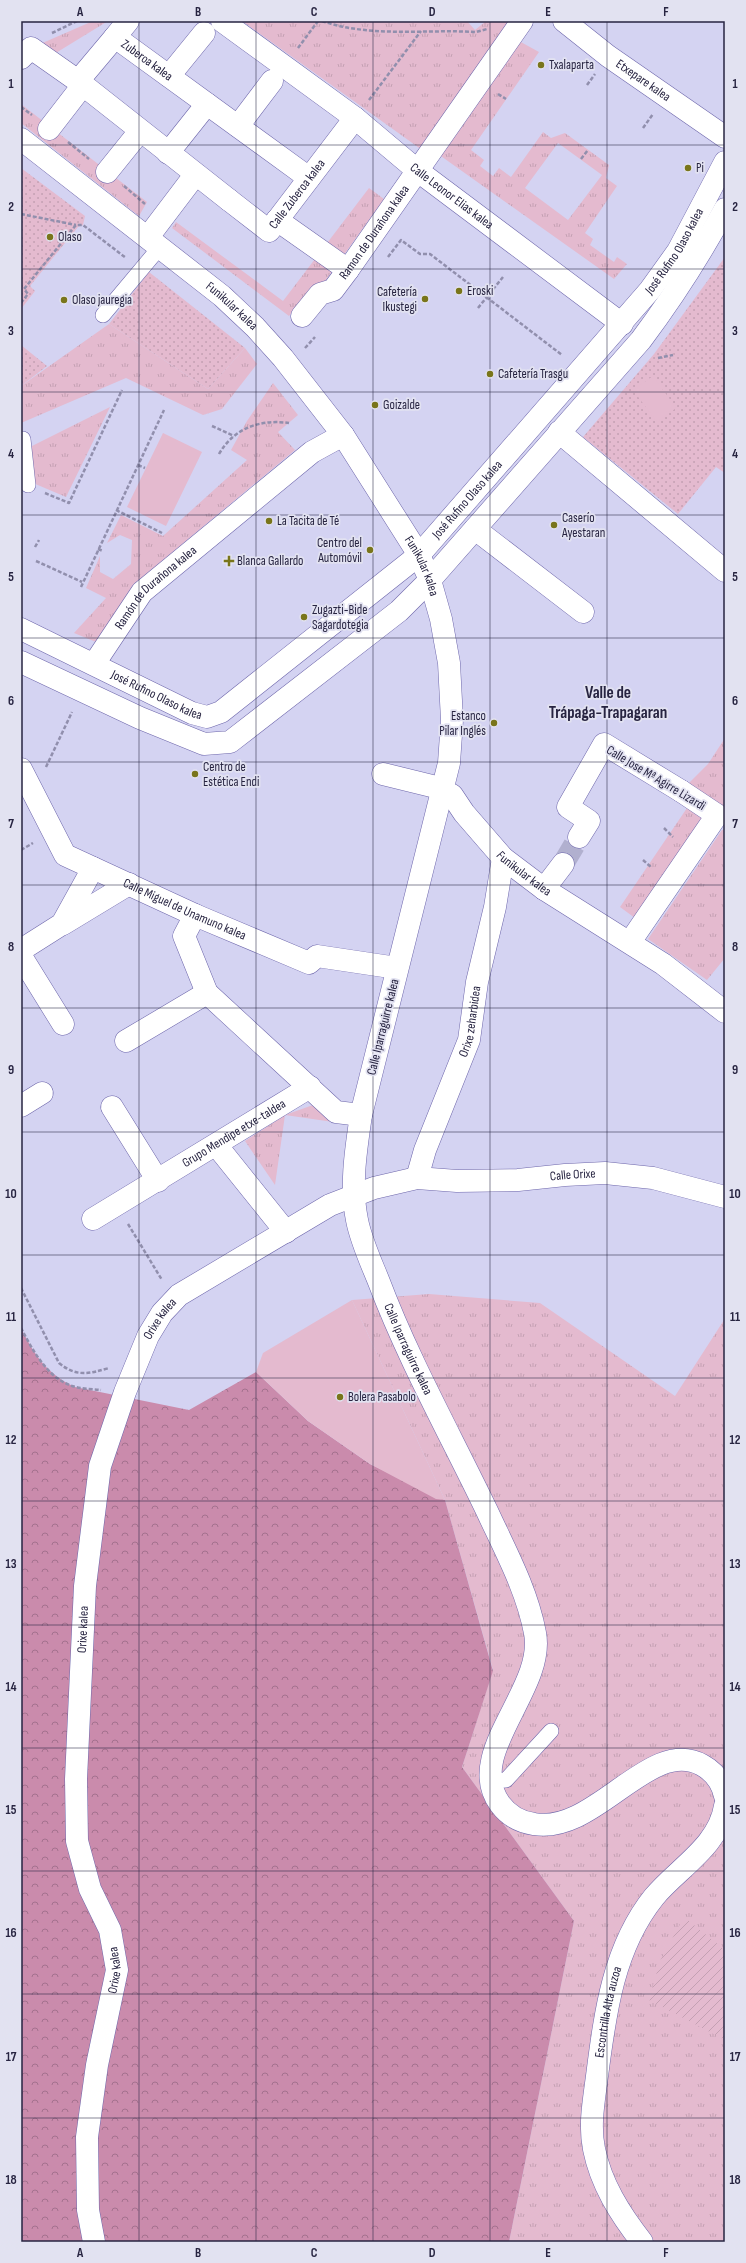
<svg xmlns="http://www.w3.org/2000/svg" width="746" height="2263" viewBox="0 0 746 2263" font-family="'Sofia Sans Condensed',sans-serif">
<defs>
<pattern id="grass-tufts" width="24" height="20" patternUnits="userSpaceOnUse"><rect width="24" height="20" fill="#e4bacf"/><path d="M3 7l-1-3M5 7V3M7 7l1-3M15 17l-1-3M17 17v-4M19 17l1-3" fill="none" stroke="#c4a0b3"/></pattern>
<pattern id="forest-crowns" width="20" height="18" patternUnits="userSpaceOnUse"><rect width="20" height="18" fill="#ca8bac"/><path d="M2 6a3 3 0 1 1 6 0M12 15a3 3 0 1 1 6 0" fill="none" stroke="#a4718e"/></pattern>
<pattern id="park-dots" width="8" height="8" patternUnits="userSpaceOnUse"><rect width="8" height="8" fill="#e4bacf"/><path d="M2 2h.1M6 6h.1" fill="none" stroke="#c4a0b3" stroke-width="1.8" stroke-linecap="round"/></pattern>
<pattern id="garden-furrows" width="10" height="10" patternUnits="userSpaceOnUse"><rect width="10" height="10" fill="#e4bacf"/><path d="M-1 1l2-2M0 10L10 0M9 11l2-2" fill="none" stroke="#c4a0b3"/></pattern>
</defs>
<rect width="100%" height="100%" fill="#d4d3f2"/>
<!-- grass -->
<path fill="url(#grass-tufts)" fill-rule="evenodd" d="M93 21H108L46 59 31 48Z
M242 21H467L475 30 486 21H522L429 155Z
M519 41 539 52 471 150 484 160 480 166 493 176 499 168 511 177 543 132 551 138 565 133 609 165 606 178 617 186 585 233 593 239 590 245 614 262 617 257 627 264 614 279 438 154ZM558 143 602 175 568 220 525 188Z
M21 104 147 202 139 216 21 123Z
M369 188 384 199 323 284 311 287 289 316 172 228 176 222 283 301Z
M109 324 208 389 245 348 257 364 222 409 203 415 126 378 21 423V386Z
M273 383 298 415 278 432 295 450 133 585 96 642 74 633 106 598 86 588 100 556V572L113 579 131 564 132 540 120 535 107 543 121 515 163 536 247 460 231 450 247 421Z
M110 407 66 497 33 483 30 447Z
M725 738V821L681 791 708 764Z
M687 808 707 822 639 921 620 907Z
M722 830H725V958L707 980 648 939Z
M313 1105 333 1122 285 1115 275 1185 245 1141 285 1115Z
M429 1294 540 1303 675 1396 724 1320 725 1323V2242H509L574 1921 462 1767 493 1670 445 1500 352 1300Z"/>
<!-- forest -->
<path fill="url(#forest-crowns)" d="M21 1328C35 1356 47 1374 75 1387L189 1410 256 1372 308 1421 370 1464 445 1500 493 1671 462 1767 574 1921 509 2242H21Z"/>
<!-- park -->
<path fill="url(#park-dots)" d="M21 168 85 216 83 225 78 227 30 286 35 291 21 309Z
M725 257V473L716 467 678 514 583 437 654 354Z
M149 272 245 348 208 389 109 324Z
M21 345 47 366 21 386Z"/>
<!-- garden -->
<path fill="url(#garden-furrows)" d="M684 1917 725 1950V2040L649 2000 660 1961Z"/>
<!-- pitch -->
<path fill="#e4bacf" d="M653 376 676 408 657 422 633 390Z
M163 433 202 452 166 526 127 507Z
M352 1300 445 1500 436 1499 370 1464 308 1421 256 1372 263 1353Z"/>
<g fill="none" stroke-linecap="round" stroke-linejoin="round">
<!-- minor-tunnel -->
<path stroke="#b1b0cf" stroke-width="22" stroke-dasharray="22 11" stroke-linecap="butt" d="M563 864 579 837"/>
<!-- service casing -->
<g stroke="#6d66ab" stroke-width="16">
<path id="service" d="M103 315 160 247
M23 439 28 485
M491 1781 506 1780 551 1731"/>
</g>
<!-- pedestrian casing -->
<g stroke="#6d66ab" stroke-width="23">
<g id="pedestrian">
<path d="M115 37 128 21"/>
<path d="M21 58 31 48 78 81 229 200"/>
<path d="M169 76 204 33"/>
<path d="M238 126 272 81"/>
<path d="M49 129 83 85"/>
<path d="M168 153 207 104"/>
<path d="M107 172 140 131"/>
<path d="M277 220 348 270"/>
<path d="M148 237 195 175"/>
<path id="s1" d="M302 316 320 294 333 290 348 270 522 21"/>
<path d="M559 432 725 571"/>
<path d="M475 529 583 612"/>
<path id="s2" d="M94 664 142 592 312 452 343 435"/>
<path d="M195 915 184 936 207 993 336 1112 361 1115"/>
<path d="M63 924 129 884"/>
<path d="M630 942 717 815 681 791"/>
<path d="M21 950 62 924 93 868"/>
<path d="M24 961 63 1024"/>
<path d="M126 1041 207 993"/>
<path d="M21 1106 42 1093"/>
<path d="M112 1107 158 1181"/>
<path id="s3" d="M93 1219 310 1087"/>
</g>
</g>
<!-- minor casing -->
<g stroke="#6d66ab" stroke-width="23">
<g id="minor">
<path id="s4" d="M222 21 355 118 418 171 622 324"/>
<path id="s5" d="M564 21 608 56 725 137"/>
<path id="s6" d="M78 81 115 37 309 178"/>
<path id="s7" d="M229 200 269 231 355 118"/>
<path id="s8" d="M21 629 192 713 207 717 221 712 419 555 650 290 678 251 725 162"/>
<path d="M21 662 140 718 204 744 230 742 399 611 430 580 641 340C674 296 699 257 725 209"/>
<path id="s9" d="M21 769 65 855 195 915 309 963 317 956 397 968"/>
<path d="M383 774 444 789"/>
<path id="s10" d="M443 791 452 795 464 813 503 858 544 889 663 964 725 1012"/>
<path d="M579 837 589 821 568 807 604 744 681 791"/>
<path d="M544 889 563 864"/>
<path d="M217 1146 286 1232"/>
<path id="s11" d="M417 1178 425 1150 469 1040 477 982 495 907 503 858"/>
<path id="s12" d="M94 2242 88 2210 87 2137 97 2065 117 1970 110 1930 90 1889 77 1841 76 1779 85 1586 100 1466 125 1392 148 1336 162 1313 179 1295 330 1205 374 1188 417 1178 457 1181 518 1180 565 1175 605 1173 653 1178 725 1197"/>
</g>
</g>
<!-- tertiary casing -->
<g stroke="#6d66ab" stroke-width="23">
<g id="tertiary">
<path id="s13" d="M21 139 222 296 255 327 283 358 343 435 419 555 430 580 441 619 449 663 452 720 449 763 361 1115C356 1149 350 1186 357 1220 361 1241 371 1262 379 1282 408 1359 451 1436 487 1511 505 1550 527 1590 535 1633 546 1689 463 1754 500 1804 508 1815 520 1822 534 1824 595 1835 650 1736 702 1765 715 1772 722 1782 725 1796"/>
<path id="s14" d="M642 2242C620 2214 601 2184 594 2149 589 2125 594 2100 597 2076 605 2014 613 1948 654 1897 678 1868 719 1846 725 1806"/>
</g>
</g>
<!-- path -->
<path stroke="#918fad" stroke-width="2.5" stroke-dasharray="4 2" stroke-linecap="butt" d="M322 21C371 38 426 29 476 32L487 29
M52 33 77 21
M298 48 318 21
M587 85 595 74
M498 94 506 99
M369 100 421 31
M21 107 32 115
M643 128 653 114
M68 142 89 159
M581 159 588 150
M124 186 145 204
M21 214 76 225
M388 257 401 240 420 254H430L562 355
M21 303 28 294 24 289 76 225H83L126 258
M478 308 503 277
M305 348 315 337
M658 358 673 355
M212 426 234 436
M219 454C234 428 260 419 289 423
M138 465 145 468
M45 493 69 503 122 390
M116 510 162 533
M35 547 39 540
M98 549 103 551
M36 561 82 582
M81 587 164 410
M46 767 72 712
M664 828 673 837
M21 850 33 843
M643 860 652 868
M128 1224 162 1280
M21 1288 59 1363C76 1377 88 1374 109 1368
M21 1328C33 1351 49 1381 76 1387 84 1389 93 1389 101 1390"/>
<!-- service -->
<use href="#service" stroke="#fff" stroke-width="15"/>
<!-- pedestrian -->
<use href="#pedestrian" stroke="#fff" stroke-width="22"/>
<!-- minor -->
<use href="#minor" stroke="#fff" stroke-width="22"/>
<!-- tertiary -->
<use href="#tertiary" stroke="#fff" stroke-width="22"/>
</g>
<!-- grid -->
<path fill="none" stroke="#272441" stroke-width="1" stroke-opacity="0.55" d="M139 21V2242M256 21V2242M373 21V2242M490 21V2242M607 21V2242M21 145H725M21 269H725M21 392H725M21 515H725M21 638H725M21 762H725M21 885H725M21 1008H725M21 1132H725M21 1255H725M21 1378H725M21 1501H725M21 1625H725M21 1748H725M21 1871H725M21 1994H725M21 2118H725"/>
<!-- markers -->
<g fill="#79751a" stroke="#e2e2f1" stroke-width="1.5">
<circle cx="541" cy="65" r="4"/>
<circle cx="688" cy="168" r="4"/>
<circle cx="50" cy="237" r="4"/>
<circle cx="459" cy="291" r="4"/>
<circle cx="425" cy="299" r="4"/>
<circle cx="64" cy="300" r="4"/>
<circle cx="490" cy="374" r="4"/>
<circle cx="375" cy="405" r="4"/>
<circle cx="269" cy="521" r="4"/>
<circle cx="554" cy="525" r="4"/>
<circle cx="370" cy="550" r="4"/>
<path d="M227 555h4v4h4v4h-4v4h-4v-4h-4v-4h4z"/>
<circle cx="304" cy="617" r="4"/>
<circle cx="494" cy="723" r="4"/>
<circle cx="195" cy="774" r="4"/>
<circle cx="340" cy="1397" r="4"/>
</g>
<g text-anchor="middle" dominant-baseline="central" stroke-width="3.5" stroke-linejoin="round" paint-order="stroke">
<!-- street labels -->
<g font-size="13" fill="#272441" stroke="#e2e2f1">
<text stroke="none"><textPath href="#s6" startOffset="97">Zuberoa kalea</textPath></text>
<text stroke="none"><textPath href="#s5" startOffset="99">Etxepare kalea</textPath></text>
<text stroke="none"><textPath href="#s7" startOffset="97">Calle Zuberoa kalea</textPath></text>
<text stroke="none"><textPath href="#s4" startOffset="289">Calle Leonor Elias kalea</textPath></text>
<text stroke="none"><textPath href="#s1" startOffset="113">Ramon de Durañona kalea</textPath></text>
<text stroke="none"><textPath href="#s8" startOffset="871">José Rufino Olaso kalea</textPath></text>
<text stroke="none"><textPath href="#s13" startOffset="269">Funikular kalea</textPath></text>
<text stroke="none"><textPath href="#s8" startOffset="547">José Rufino Olaso kalea</textPath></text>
<text stroke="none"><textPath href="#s13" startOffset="593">Funikular kalea</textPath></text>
<text stroke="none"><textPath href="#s2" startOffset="99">Ramón de Durañona kalea</textPath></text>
<text stroke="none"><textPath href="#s8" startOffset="151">José Rufino Olaso kalea</textPath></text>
<text transform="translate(656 778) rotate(31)">Calle Jose Mª Agirre Lizardi</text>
<text stroke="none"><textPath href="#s10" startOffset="117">Funikular kalea</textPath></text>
<text stroke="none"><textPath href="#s9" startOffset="228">Calle Miguel de Unamuno kalea</textPath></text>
<text stroke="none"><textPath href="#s11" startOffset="166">Orixe zeharbidea</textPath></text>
<text transform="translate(383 1027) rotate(-76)">Calle Iparraguirre kalea</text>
<text stroke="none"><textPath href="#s3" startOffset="165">Grupo Mendipe etxe-taldea</textPath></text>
<text stroke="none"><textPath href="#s12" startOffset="1401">Calle Orixe</textPath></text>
<text stroke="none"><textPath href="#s12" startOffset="947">Orixe kalea</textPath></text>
<text stroke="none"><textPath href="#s13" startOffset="1402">Calle Iparraguirre kalea</textPath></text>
<text stroke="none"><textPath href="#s12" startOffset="623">Orixe kalea</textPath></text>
<text stroke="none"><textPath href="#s12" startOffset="275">Orixe kalea</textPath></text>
<text stroke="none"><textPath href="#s14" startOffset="244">Escontrilla Alta auzoa</textPath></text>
</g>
<!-- poi labels -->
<g font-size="13" fill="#272441" stroke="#e2e2f1" text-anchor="start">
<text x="549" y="65">Txalaparta</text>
<text x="696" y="168">Pi</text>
<text x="58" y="237">Olaso</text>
<text x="467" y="291">Eroski</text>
<text x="417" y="292" text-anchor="end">Cafetería<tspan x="417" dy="15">Ikustegi</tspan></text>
<text x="72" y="300">Olaso jauregia</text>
<text x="498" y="374">Cafetería Trasgu</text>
<text x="383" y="405">Goizalde</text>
<text x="562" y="518">Caserío<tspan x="562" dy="15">Ayestaran</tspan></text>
<text x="277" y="521">La Tacita de Té</text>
<text x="362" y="543" text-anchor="end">Centro del<tspan x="362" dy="15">Automóvil</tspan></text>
<text x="237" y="561">Blanca Gallardo</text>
<text x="312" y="610">Zugazti-Bide<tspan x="312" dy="15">Sagardotegia</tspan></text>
<text x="486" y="716" text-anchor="end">Estanco<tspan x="486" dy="15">Pilar Inglés</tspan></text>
<text x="203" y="767">Centro de<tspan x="203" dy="15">Estética Endi</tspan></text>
<text x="348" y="1397">Bolera Pasabolo</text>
</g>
<!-- district labels -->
<g font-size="17" font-weight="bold" fill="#272441" stroke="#e2e2f1">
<text x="608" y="693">Valle de<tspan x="608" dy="20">Trápaga-Trapagaran</tspan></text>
</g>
</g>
<!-- border -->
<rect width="746" height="2263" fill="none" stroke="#e2e2f1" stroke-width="44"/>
<rect x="22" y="22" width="702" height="2219" fill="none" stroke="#272441" stroke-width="1.5"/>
<g font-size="13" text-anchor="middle" font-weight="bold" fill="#272441">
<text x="80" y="16">A</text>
<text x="198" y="16">B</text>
<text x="314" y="16">C</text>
<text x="432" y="16">D</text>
<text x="548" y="16">E</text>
<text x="666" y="16">F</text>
<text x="11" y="88">1</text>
<text x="735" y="88">1</text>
<text x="11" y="211">2</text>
<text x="735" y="211">2</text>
<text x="11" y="335">3</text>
<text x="735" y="335">3</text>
<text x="11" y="458">4</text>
<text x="735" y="458">4</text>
<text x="11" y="581">5</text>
<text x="735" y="581">5</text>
<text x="11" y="705">6</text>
<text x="735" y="705">6</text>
<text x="11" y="828">7</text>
<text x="735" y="828">7</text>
<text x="11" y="951">8</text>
<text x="735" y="951">8</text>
<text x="11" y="1074">9</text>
<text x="735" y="1074">9</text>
<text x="11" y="1198">10</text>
<text x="735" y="1198">10</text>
<text x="11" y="1321">11</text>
<text x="735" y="1321">11</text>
<text x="11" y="1444">12</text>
<text x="735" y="1444">12</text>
<text x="11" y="1568">13</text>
<text x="735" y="1568">13</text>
<text x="11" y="1691">14</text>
<text x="735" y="1691">14</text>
<text x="11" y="1814">15</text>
<text x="735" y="1814">15</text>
<text x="11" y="1937">16</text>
<text x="735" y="1937">16</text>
<text x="11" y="2061">17</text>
<text x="735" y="2061">17</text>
<text x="11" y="2184">18</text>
<text x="735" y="2184">18</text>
<text x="80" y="2257">A</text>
<text x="198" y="2257">B</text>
<text x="314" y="2257">C</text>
<text x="432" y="2257">D</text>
<text x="548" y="2257">E</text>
<text x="666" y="2257">F</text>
</g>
</svg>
